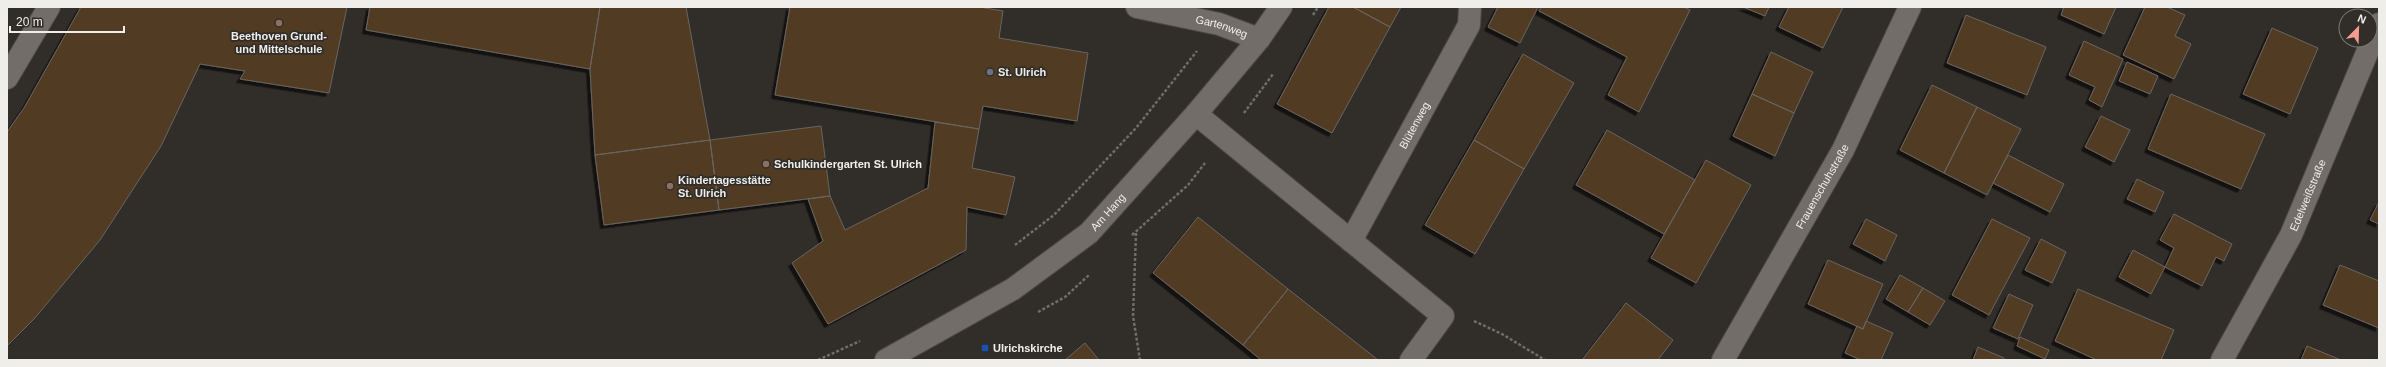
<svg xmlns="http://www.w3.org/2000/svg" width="2386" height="367" viewBox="0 0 2386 367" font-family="Arial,sans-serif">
<defs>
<filter id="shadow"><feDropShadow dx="-3.5" dy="3.5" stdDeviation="0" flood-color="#0009"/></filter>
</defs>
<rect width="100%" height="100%" fill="#312e2a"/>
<!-- building -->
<path fill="#513b21" stroke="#6a6561" filter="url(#shadow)" d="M81 7H347L329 93 240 79 245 71 200 64 161 146 100 240 34 319 7 346V132L24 108Z
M370 7H600L590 69 366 30Z
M600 7H686L710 140 595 155 590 69Z
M790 7H979L1003 11 999 38 1088 53 1077 121 983 106 979 129 775 95Z
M1329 7H1353L1390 27 1332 133 1277 104Z
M1353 7H1401L1390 27Z
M1498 7H1538L1520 43 1488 27Z
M1541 7H1684L1690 10 1639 112 1608 95 1627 57 1539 11Z
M1743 7H1769L1765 16Z
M1789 7H1843L1823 48 1779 27Z
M2064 7H2116L2104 34 2061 15Z
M2145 7H2167L2185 15 2175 36 2191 44 2174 79 2123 55Z
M1966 15 2046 47 2027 95 1947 63Z
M2272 28 2318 48 2290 114 2243 94Z
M2084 41 2123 59 2102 107 2089 100 2095 87 2069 75Z
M1771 52 1813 72 1794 113 1752 94Z
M1523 54 1574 83 1524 169 1474 140Z
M2127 62 2158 76 2150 94 2119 81Z
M1932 85 1977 107 1944 173 1900 150Z
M1752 94 1794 113 1775 156 1733 136Z
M2171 94 2265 134 2241 189 2148 149Z
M1977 107 2021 129 1987 195 1944 173Z
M2101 116 2130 130 2114 162 2085 147Z
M935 122 979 129 972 168 1015 177 1006 215 967 207 966 250 828 324 792 263 823 241 808 199 830 196 845 230 928 188Z
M821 126 830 196 719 210 710 140Z
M1607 130 1695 180 1664 234 1576 185Z
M710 140 719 210 604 225 595 155Z
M1474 140 1524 169 1475 254 1425 225Z
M2008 155 2064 184 2050 212 1993 183Z
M1706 160 1751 185 1696 283 1651 258Z
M2137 179 2164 192 2155 212 2127 199Z
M2379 202V224L2370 220Z
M2174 214 2232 244 2224 261 2216 257 2202 286 2165 267 2174 248 2160 240Z
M1198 217 1288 289 1243 345 1153 273Z
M1866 219 1897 235 1885 261 1853 244Z
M1992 219 2030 238 1989 315 1952 295Z
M2041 239 2066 252 2052 283 2025 270Z
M2133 250 2165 267 2151 294 2119 277Z
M1828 260 1883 284 1863 329 1808 304Z
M2340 265 2379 281V328L2323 305Z
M1900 275 1923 288 1908 312 1886 299Z
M1923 288 1945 301 1930 325 1908 312Z
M1288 289 1378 360H1261L1243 345Z
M2078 289 2174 330 2161 360H2097L2055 341Z
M2009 294 2033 305 2018 339 1993 328Z
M1626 303 1673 340 1658 360H1582Z
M1866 321 1893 333 1881 360H1861L1845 353 1857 326 1863 329Z
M2020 337 2049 350 2045 359 2017 346Z
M1085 343 1099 360H1065Z
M2307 346 2341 360H2301Z
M1978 347 2004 358 2003 360H1973Z"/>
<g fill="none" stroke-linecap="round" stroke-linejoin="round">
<!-- minor casing -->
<g stroke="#4d4a46" stroke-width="24">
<g id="minor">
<path id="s1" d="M1137 7 1219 24 1259 39"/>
<path d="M7 78 49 7"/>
<path d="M1196 114 1443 316 1411 360"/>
<path id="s2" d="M1351 241 1469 25 1470 7"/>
<path id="s3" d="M886 360 1013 289 1089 233 1196 114 1259 39 1281 7"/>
<path id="s4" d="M1723 360 1843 150 1910 7"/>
<path id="s5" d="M2222 360 2291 235 2379 24"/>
</g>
</g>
<!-- path -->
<path stroke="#6f6d69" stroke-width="2.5" stroke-dasharray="3 2" stroke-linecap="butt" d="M1313 15 1318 7
M1244 113 1273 74
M1136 233 1133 316 1140 360
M1132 235 1188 185 1205 163
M1015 245 1054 215 1136 128 1197 51
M1038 312 1065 297 1089 275
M1474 321 1502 334 1545 360
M818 360 860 341"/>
<!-- minor -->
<use href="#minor" stroke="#726d69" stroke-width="22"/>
</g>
<!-- markers -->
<g fill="#8d6e63" stroke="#312e2a" stroke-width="1.5">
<circle cx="279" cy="23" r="4"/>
<circle cx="766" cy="164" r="4"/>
<circle cx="670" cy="186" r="4"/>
</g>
<circle fill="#6b7280" stroke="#312e2a" stroke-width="1.5" cx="990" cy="72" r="4"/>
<rect fill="#1a4fb4" stroke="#312e2a" stroke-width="1.5" x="981" y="344" width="8" height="8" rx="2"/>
<g text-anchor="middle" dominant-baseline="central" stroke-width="3.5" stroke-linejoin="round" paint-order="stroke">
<!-- street labels -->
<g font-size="11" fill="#f0eeeb" stroke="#312e2a">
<text stroke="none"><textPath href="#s1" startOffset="87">Gartenweg</textPath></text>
<text stroke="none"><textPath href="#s2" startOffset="132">Blütenweg</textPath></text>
<text stroke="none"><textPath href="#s4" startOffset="200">Frauenschuhstraße</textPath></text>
<text stroke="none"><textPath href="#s5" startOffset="186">Edelweißstraße</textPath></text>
<text stroke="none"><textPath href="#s3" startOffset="268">Am Hang</textPath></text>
</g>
<!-- poi labels -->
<g font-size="11" font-weight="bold" fill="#f0eeeb" stroke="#312e2a" text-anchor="start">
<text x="279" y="36" text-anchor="middle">Beethoven Grund-<tspan x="279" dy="13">und Mittelschule</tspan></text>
<text x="998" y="72">St. Ulrich</text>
<text x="774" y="164">Schulkindergarten St. Ulrich</text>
<text x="678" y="180">Kindertagesstätte<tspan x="678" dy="13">St. Ulrich</tspan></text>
<text x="993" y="348">Ulrichskirche</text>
</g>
</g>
<!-- border -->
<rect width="2386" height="367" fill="none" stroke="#f0eeeb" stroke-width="16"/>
<!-- north arrow -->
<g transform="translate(2358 28) rotate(23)"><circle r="19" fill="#312e2a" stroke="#7d7b77"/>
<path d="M0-3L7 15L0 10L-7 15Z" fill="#f59c91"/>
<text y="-6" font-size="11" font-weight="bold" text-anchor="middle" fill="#f0eeeb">N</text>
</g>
<!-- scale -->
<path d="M10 26v6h114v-6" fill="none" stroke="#f0eeeb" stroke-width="2"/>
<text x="16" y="26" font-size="12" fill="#f0eeeb" stroke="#312e2a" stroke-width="3" paint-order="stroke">20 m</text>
</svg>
